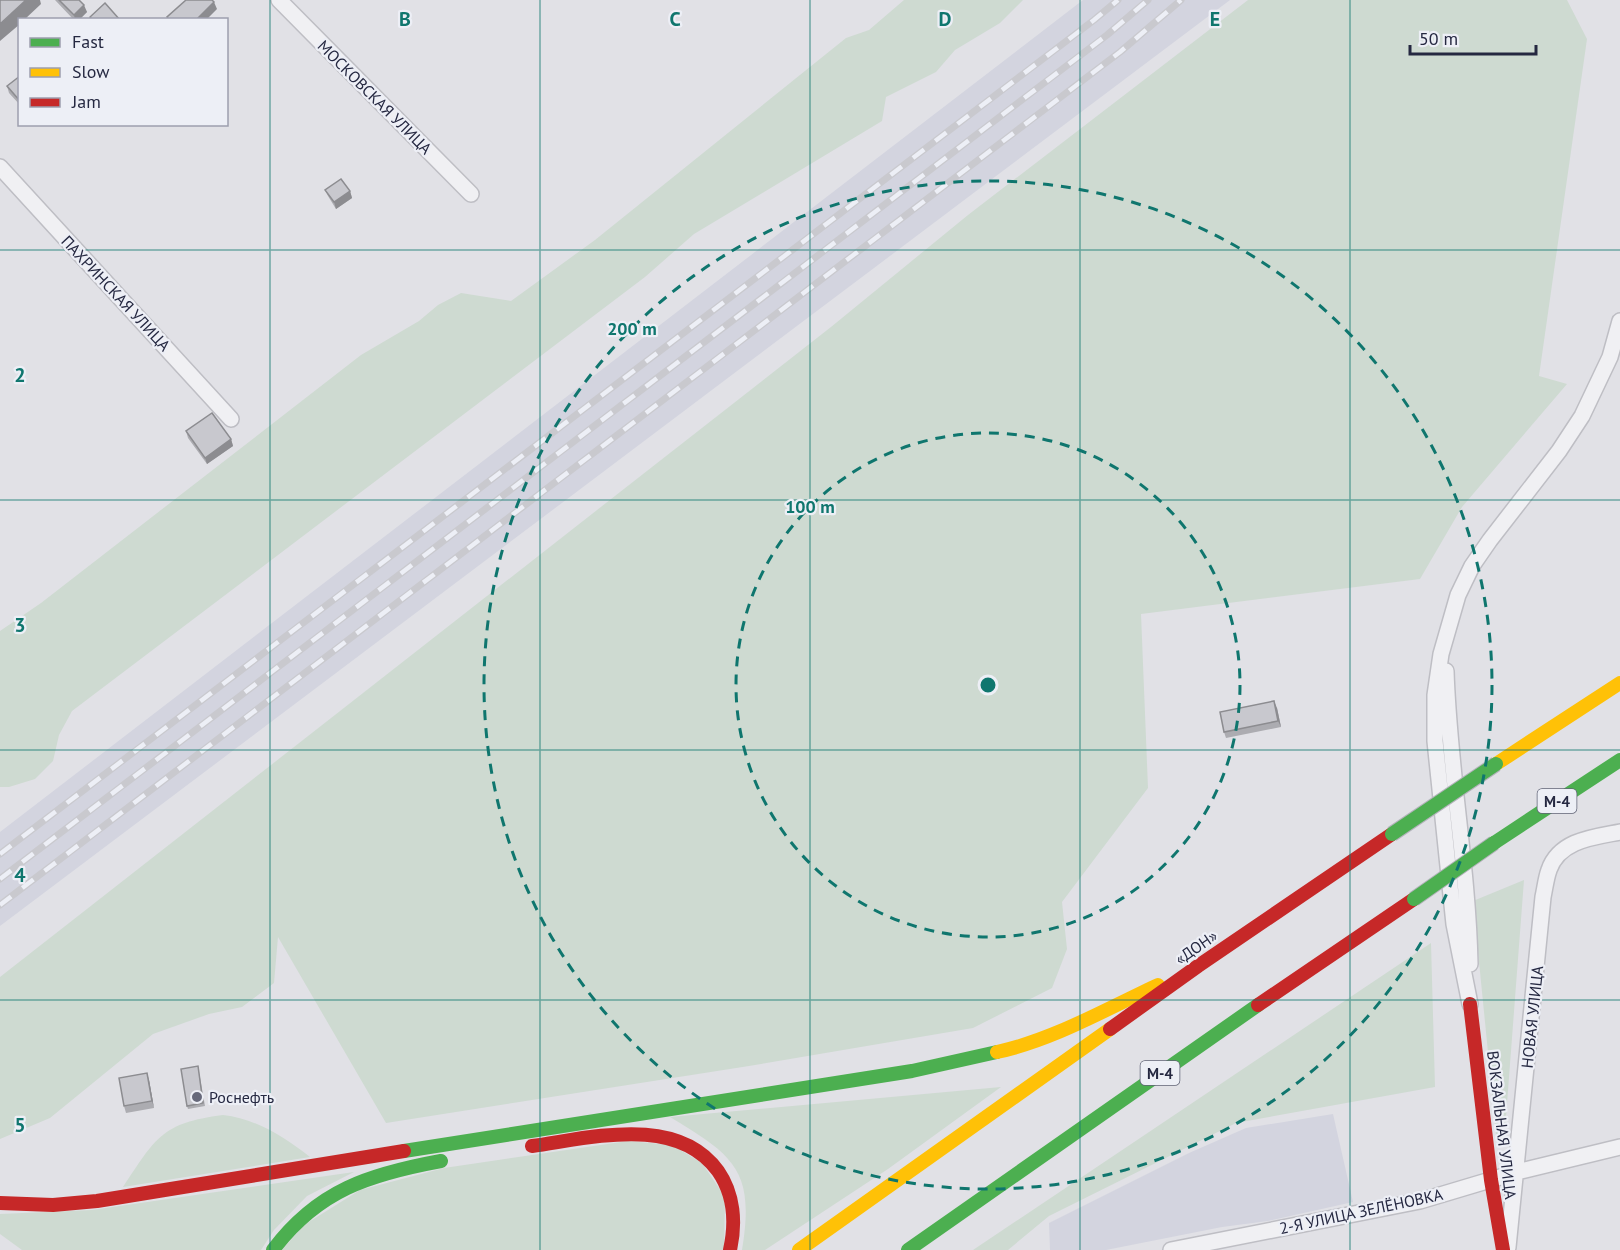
<svg xmlns="http://www.w3.org/2000/svg" width="1620" height="1250" viewBox="0 0 1620 1250" font-family="'PT Sans',sans-serif">
<rect width="100%" height="100%" fill="#e1e1e6"/>
<!-- built -->
<path fill="#d3d4df" d="M1083 0H1230L0 926V832Z
M1333 1114 1353 1202 1268 1221 1222 1227 1106 1250H1050L1049 1223 1189 1153 1246 1128Z"/>
<!-- green -->
<path fill="#cedad1" d="M904 0H1023L1000 23 955 50 936 72 886 97 882 121 694 234 645 277 72 711 59 735 53 761 35 779 9 787H0V631L41 603 361 355 419 321 438 305 461 293 511 301 595 240 846 38 869 30Z
M1248 0H1567L1587 39 1539 376 1567 384 1462 507 1420 579 1141 614 1148 788 1062 902 1067 949 1052 988 973 1028 749 1066 386 1123 278 937 274 983 242 1007 209 1014 153 1034 50 1118 0 1139V977L831 327 968 215Z
M1524 880 1504 1143H1497L1473 901Z
M1431 943 1435 1087 1236 1123 1049 1216 1008 1250H973Z
M1001 1087 888 1169 765 1250H742C755 1171 735 1156 670 1117Z
M223 1115C257 1119 284 1137 310 1157L123 1187C156 1138 161 1123 223 1115Z
M628 1141 672 1145 702 1163 725 1197 724 1250H282L304 1225 360 1190 444 1168Z
M354 1172 307 1196 274 1230 261 1250H22L0 1234V1214L92 1210Z"/>
<g fill="none" stroke-linecap="round" stroke-linejoin="round">
<!-- street casing -->
<g stroke="#bebec4" stroke-width="18">
<path id="street" d="M279 0 471 194
M0 167 231 419
M1446 671C1449 769 1468 866 1470 964
M1470 1004 1454 924 1435 741V695L1441 654 1458 595 1472 566 1490 540 1559 451 1582 416 1610 357 1620 321
M1508 1247 1543 897C1545 888 1546 878 1549 870 1559 840 1594 837 1620 832
M1171 1250 1420 1201 1517 1172 1620 1147"/>
</g>
<!-- street -->
<use href="#street" stroke="#f0f0f3" stroke-width="15"/>
<!-- fast -->
<path stroke="#4caf50" stroke-width="14" d="M1494 843 1620 760
M404 1151 912 1071 997 1052
M273 1250C318 1190 370 1174 441 1161
M908 1250 1258 1005"/>
<!-- slow -->
<path stroke="#ffc107" stroke-width="14" d="M1496 764 1620 683
M997 1052C1053 1040 1106 1009 1158 985
M799 1250 1110 1029"/>
<!-- jam -->
<path stroke="#c62828" stroke-width="14" d="M1470 1004 1491 1180 1503 1250
M1258 1005 1414 899
M1110 1029 1198 966 1392 834
M532 1146C591 1138 677 1114 718 1171 734 1194 736 1223 730 1250
M0 1203 53 1205 97 1201 404 1151"/>
<!-- rail casing -->
<g stroke="#c9c9ce" stroke-width="7">
<path id="rail" d="M0 854 1094 20 1118 0
M0 879 1107 35 1148 0
M0 905 1120 52 1181 0"/>
</g>
<!-- rail -->
<use href="#rail" stroke="#edeff6" stroke-width="4.5" stroke-dasharray="14" stroke-linecap="butt"/>
<!-- fast-bridge casing -->
<g stroke="#b3b3bb" stroke-width="16" stroke-linecap="butt">
<path id="fast-bridge" d="M1392 834 1496 764
M1414 899 1494 843"/>
</g>
<!-- fast-bridge -->
<use href="#fast-bridge" stroke="#4caf50" stroke-width="14"/>
</g>
<!-- wall -->
<path fill="#acacb1" d="M55 0H79L87 12 79 20H74Z
M20 76V105L9 93 7 86Z
M325 190 350 191 352 198 336 209 328 196Z
M186 431 231 439 233 446 207 464 188 438Z
M1277 708 1281 727 1226 738 1224 732Z
M198 1066 205 1106 188 1109 187 1106Z
M149 1080 154 1108 126 1113 124 1106Z"/>
<!-- shaded-wall -->
<path fill="#8c8c90" d="M26 0H40L41 4 24 20H20V24L0 41V24Z
M214 2 217 9 206 20H196Z
M84 5 87 12 79 20H75L74 15Z
M350 191 352 198 336 209 334 202Z
M231 439 233 446 207 464 205 458Z
M1274 701 1277 708 1281 727 1278 721Z
M147 1073 149 1080 154 1108 152 1101Z"/>
<!-- building -->
<path fill="#c8c8ce" stroke="#8c8c90" stroke-width="1.5" d="M0 0H26L0 24Z
M59 0H79L84 5 74 15Z
M186 0H212L214 2 196 20H169L167 17Z
M105 3 120 20H92L90 17Z
M20 76V101L7 86Z
M341 179 350 191 334 202 325 190Z
M212 413 231 439 205 458 186 431Z
M1274 701 1278 721 1224 732 1220 712Z
M198 1066 203 1103 187 1106 181 1069Z
M147 1073 152 1101 124 1106 119 1078Z"/>
<!-- grid -->
<path fill="none" stroke="#0f766e" stroke-width="1.5" stroke-opacity="0.55" d="M270 0V1250M540 0V1250M810 0V1250M1080 0V1250M1350 0V1250M0 250H1620M0 500H1620M0 750H1620M0 1000H1620"/>
<!-- distance rings -->
<g fill="none" stroke="#0f766e" stroke-width="3" stroke-dasharray="10 8">
<circle cx="988" cy="685" r="252"/>
<circle cx="988" cy="685" r="504"/>
</g>
<!-- markers -->
<circle fill="#67697b" stroke="#edeff6" stroke-width="2" cx="197" cy="1097" r="6"/>
<g text-anchor="middle" dominant-baseline="central" stroke-width="4.5" stroke-linejoin="round" paint-order="stroke">
<!-- shield labels -->
<g fill="#edeff6" stroke="#616477" stroke-width="1.5">
<rect x="1537.5" y="789" width="39" height="24" rx="4.5"/>
<rect x="1140.5" y="1061" width="39" height="24" rx="4.5"/>
</g>
<g font-size="15" font-weight="bold" fill="#252841">
<text x="1557" y="801">М-4</text>
<text x="1160" y="1073">М-4</text>
</g>
<!-- street labels -->
<g font-size="16" fill="#252841" stroke="#edeff6">
<text transform="translate(375 97) rotate(45)">МОСКОВСКАЯ УЛИЦА</text>
<text transform="translate(116 293) rotate(47)">ПАХРИНСКАЯ УЛИЦА</text>
<text transform="translate(1196 947) rotate(-35)">«ДОН»</text>
<text transform="translate(1532 1017) rotate(-84)">НОВАЯ УЛИЦА</text>
<text transform="translate(1502 1125) rotate(83)">ВОКЗАЛЬНАЯ УЛИЦА</text>
<text transform="translate(1361 1211) rotate(-12)">2-Я УЛИЦА ЗЕЛЁНОВКА</text>
</g>
<!-- poi labels -->
<g font-size="16" fill="#252841" stroke="#edeff6" text-anchor="start">
<text x="209" y="1097">Роснефть</text>
</g>
</g>
<g font-size="20" text-anchor="middle" font-weight="bold" fill="#0f766e" stroke="#edeff6" stroke-width="4.5" stroke-linejoin="round" paint-order="stroke">
<text x="405" y="26">B</text>
<text x="675" y="26">C</text>
<text x="945" y="26">D</text>
<text x="1215" y="26">E</text>
<text x="20" y="382">2</text>
<text x="20" y="632">3</text>
<text x="20" y="882">4</text>
<text x="20" y="1132">5</text>
</g>
<circle cx="988" cy="685" r="9" fill="#0f766e" stroke="#edeff6" stroke-width="3"/>
<g font-size="18" text-anchor="middle" font-weight="bold" fill="#0f766e" stroke="#edeff6" stroke-width="4.5" stroke-linejoin="round" paint-order="stroke">
<text x="632" y="335">200 m</text>
<text x="810" y="513">100 m</text>
</g>
<!-- legend -->
<rect x="18" y="18" width="210" height="108" fill="#edeff6" stroke="#9d9fae" stroke-width="1.5"/>
<rect x="30" y="38" width="30" height="9" fill="#4caf50" stroke="#9d9fae" stroke-width="1.5"/>
<text x="72" y="48" font-size="18" fill="#252841">Fast</text>
<rect x="30" y="68" width="30" height="9" fill="#ffc107" stroke="#9d9fae" stroke-width="1.5"/>
<text x="72" y="78" font-size="18" fill="#252841">Slow</text>
<rect x="30" y="98" width="30" height="9" fill="#c62828" stroke="#9d9fae" stroke-width="1.5"/>
<text x="72" y="108" font-size="18" fill="#252841">Jam</text>
<!-- scale -->
<path d="M1410 45v9h126v-9" fill="none" stroke="#252841" stroke-width="3"/>
<text x="1419" y="45" font-size="18" fill="#252841" stroke="#edeff6" stroke-width="4.5" paint-order="stroke">50 m</text>
</svg>
